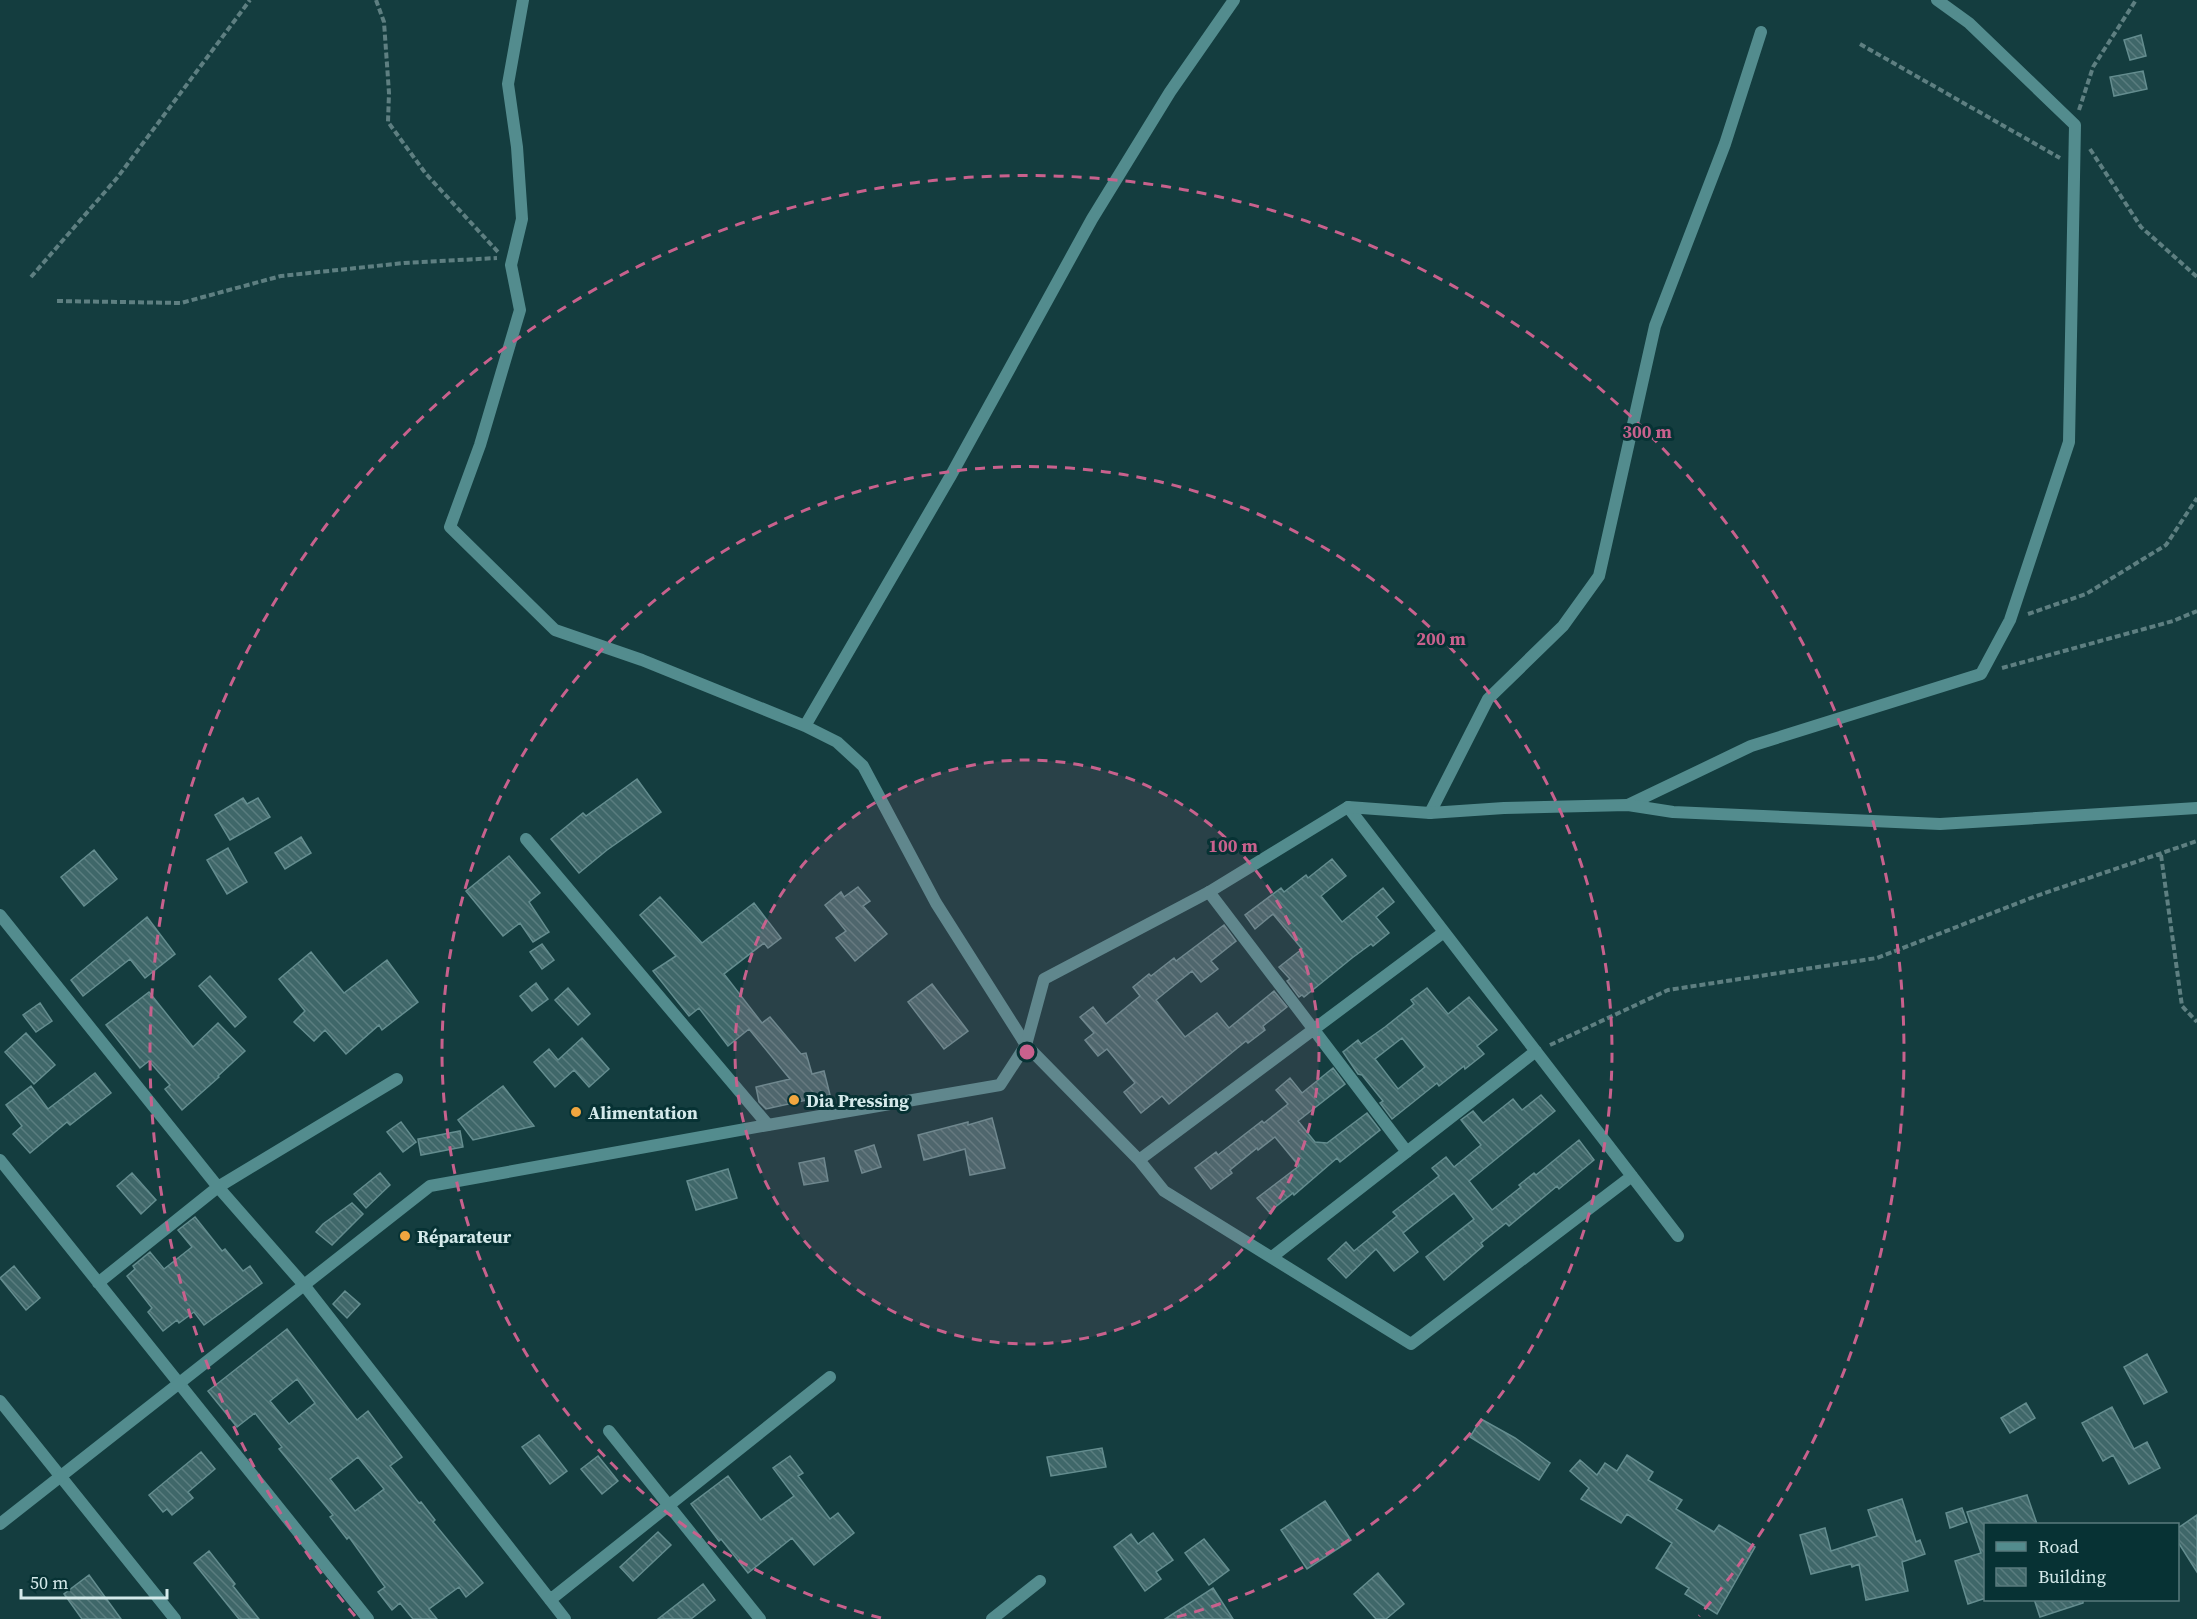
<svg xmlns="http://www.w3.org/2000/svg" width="2197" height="1619" viewBox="0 0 2197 1619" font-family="'Source Serif 4',serif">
<defs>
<pattern id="building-back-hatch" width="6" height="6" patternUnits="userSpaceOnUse" patternTransform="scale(1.5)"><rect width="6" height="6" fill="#3f6769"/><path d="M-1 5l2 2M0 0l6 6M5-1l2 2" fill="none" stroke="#5a7d7f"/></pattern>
</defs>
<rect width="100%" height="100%" fill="#143d3f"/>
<!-- building -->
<path fill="url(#building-back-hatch)" stroke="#648d8f" stroke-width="1.5" fill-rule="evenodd" d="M2141 35 2146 56 2130 60 2124 40Z
M2143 71 2147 89 2114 96 2110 77Z
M637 779 661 812 607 850 579 873 551 839 583 813 586 816Z
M243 798 247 804 258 798 270 817 230 840 215 815Z
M301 837 311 853 285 869 275 853Z
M228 848 247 882 227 894 207 860Z
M94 850 117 879 84 906 61 877Z
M509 856 540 893 529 902 549 932 533 942 520 923 503 936 466 891Z
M1332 859 1346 876 1321 896 1342 922 1383 888 1394 902 1376 917 1389 933 1373 946 1371 944 1352 958 1304 997 1302 995 1299 997 1287 981 1290 979 1279 967 1302 949 1273 914 1255 929 1245 915 1281 888 1284 892 1306 875 1308 878Z
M858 887 870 901 863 906 887 934 855 961 836 938 846 931 825 905 841 892 844 897Z
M660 897 702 943 754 903 781 938 768 948 764 943 724 974 762 1023 770 1017 801 1054 806 1053 812 1074 824 1071 830 1095 766 1109 759 1102 756 1087 790 1079 749 1029 728 1046 699 1008 689 1016 653 971 676 956 640 915Z
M147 917 175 954 145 978 130 959 83 996 71 980Z
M1224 925 1236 941 1211 961 1218 969 1201 982 1192 971 1156 1000 1185 1037 1217 1013 1229 1028 1274 991 1287 1007 1263 1026 1265 1030 1248 1043 1246 1041 1169 1104 1162 1096 1141 1113 1124 1092 1135 1083 1107 1049 1098 1056 1085 1040 1094 1033 1080 1017 1093 1007 1106 1024 1140 996 1133 987 1149 974 1151 976 1174 958 1176 961Z
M542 944 554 960 542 969 530 952Z
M311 952 344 993 387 960 418 1002 382 1030 379 1025 346 1054 325 1030 314 1041 294 1022 305 1011 279 979Z
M210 976 246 1017 235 1027 199 986Z
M536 983 548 999 532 1011 520 996Z
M932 984 968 1031 944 1049 908 1002Z
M568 988 590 1014 578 1025 555 1000Z
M1427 988 1448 1014 1469 997 1497 1030 1477 1046 1484 1054 1465 1069 1464 1066 1439 1086 1437 1083 1392 1119 1380 1103 1383 1101 1362 1075 1358 1074 1343 1052 1358 1040 1361 1044 1385 1027 1414 1004 1411 1000ZM1402 1038 1425 1067 1398 1089 1375 1059Z
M149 992 193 1047 218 1023 245 1051 218 1076 219 1077 182 1110 165 1089 170 1085 149 1061 140 1068 106 1025Z
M40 1003 52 1021 36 1032 23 1015Z
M26 1033 55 1065 34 1084 5 1052Z
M582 1038 609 1069 589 1087 574 1070 555 1087 534 1062 549 1049 558 1060Z
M1333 1068 1345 1084 1298 1121 1315 1142 1327 1143 1367 1113 1380 1130 1340 1162 1337 1158 1294 1195 1293 1193 1269 1212 1257 1198 1299 1166 1275 1137 1258 1150 1257 1148 1230 1170 1232 1173 1211 1189 1195 1168 1216 1152 1218 1155 1262 1121 1264 1123 1288 1104 1276 1090 1290 1078 1302 1093Z
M95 1073 111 1093 70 1125 67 1122 30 1153 13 1134 22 1126 6 1105 31 1086 48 1109Z
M503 1086 534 1126 473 1140 458 1120Z
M1541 1095 1555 1111 1469 1181 1492 1210 1521 1187 1519 1185 1534 1173 1536 1175 1579 1140 1594 1160 1559 1189 1557 1186 1509 1226 1506 1223 1481 1243 1483 1246 1444 1280 1426 1257 1474 1219 1454 1193 1403 1233 1418 1252 1394 1271 1376 1249 1346 1278 1328 1259 1346 1242 1354 1251 1397 1216 1393 1212 1439 1176 1432 1168 1446 1157 1454 1167 1481 1145 1461 1120 1473 1111 1483 1123 1513 1099 1522 1110Z
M992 1118 1005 1168 970 1175 965 1149 924 1160 918 1135 968 1122V1125Z
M401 1122 416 1142 403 1152 387 1132Z
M460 1131 463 1147 421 1155 418 1139Z
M874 1145 881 1167 862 1173 855 1151Z
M824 1158 828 1181 804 1185 799 1163Z
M728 1169 737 1198 696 1210 687 1181Z
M132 1173 156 1200 141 1214 117 1186Z
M380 1173 390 1185 366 1208 354 1194Z
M352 1203 363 1214 332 1245 316 1232 323 1224Z
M195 1217 222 1251 225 1249 243 1271 250 1266 262 1283 204 1325 194 1312 179 1323 177 1320 163 1331 148 1312 152 1308 127 1276 135 1269 133 1266 150 1252 164 1269 192 1247 178 1230Z
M14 1266 40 1298 26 1310 0 1278Z
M345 1291 360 1304 347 1318 333 1304Z
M287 1329 357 1420 368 1411 402 1457 390 1466 419 1503 421 1502 435 1520 433 1522 483 1583 466 1597 459 1587 429 1609 437 1619H413L400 1603 392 1610 378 1592 385 1587 349 1537 347 1539 330 1517 333 1515 279 1449 282 1447 255 1413 237 1427 208 1391ZM297 1379 315 1403 289 1424 270 1401ZM358 1457 384 1489 355 1511 330 1479Z
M2147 1354 2167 1392 2144 1404 2124 1367Z
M2026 1403 2035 1418 2010 1433 2001 1418Z
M2112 1407 2134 1449 2147 1442 2160 1468 2129 1484 2113 1455 2103 1461 2082 1423Z
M1481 1419 1515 1438 1550 1463 1539 1480 1470 1437Z
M539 1435 567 1471 550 1484 522 1447Z
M1102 1448 1106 1467 1051 1476 1047 1457Z
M201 1452 215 1469 188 1492 193 1498 172 1515 167 1509 163 1512 149 1495Z
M1627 1455 1653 1472 1648 1480 1682 1500 1676 1509 1714 1532 1719 1525 1755 1547 1717 1614 1685 1594 1689 1588 1656 1568 1672 1543 1627 1514 1621 1523 1581 1499 1589 1488 1570 1471 1580 1460 1597 1475 1605 1463 1617 1471Z
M598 1456 618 1481 602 1494 581 1469Z
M790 1456 803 1473 798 1476 830 1519 838 1513 854 1533 814 1565 792 1538 748 1573 721 1539 719 1541 691 1504 728 1476 761 1520 794 1496 773 1468Z
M2027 1495 2037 1524H1986V1598L1968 1604 1955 1561 1981 1553 1967 1512Z
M1902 1499 1916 1542 1920 1540 1925 1554 1902 1562 1908 1591 1866 1600 1859 1564 1852 1567 1851 1564 1811 1574 1800 1535 1825 1528 1831 1551 1877 1536 1868 1510Z
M1325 1501 1351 1540 1307 1569 1281 1530Z
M1962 1508 1967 1522 1950 1528 1946 1513Z
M2197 1515V1572L2178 1542V1528Z
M658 1532 671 1545 633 1581 620 1567Z
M1153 1533 1173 1560 1156 1572 1161 1579 1145 1591 1114 1547 1131 1534 1138 1544Z
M1204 1539 1229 1570 1209 1585 1185 1553Z
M209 1551 235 1584 233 1586 259 1619H239L194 1563Z
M1378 1573 1404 1604 1386 1619H1376L1354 1594Z
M89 1575 121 1619H82L64 1594Z
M703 1584 715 1600 691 1619H658Z
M1213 1588 1233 1619H1165Z
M2034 1599H2083V1603L2040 1617Z"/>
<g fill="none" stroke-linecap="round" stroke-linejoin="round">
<!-- path -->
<path stroke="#5e7f81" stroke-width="4" stroke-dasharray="6 3" stroke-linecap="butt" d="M376 0 384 22 389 93 388 122 426 174 498 252
M1860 44 2060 158
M2079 110 2093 67 2136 0
M2090 149 2141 227 2197 277
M31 277 117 178 250 0
M57 301 181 303 281 276 404 263 497 258
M2028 614 2086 594 2166 545 2197 498
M2002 668 2173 621 2197 611
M2161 855 2182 1006 2197 1022
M1550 1045 1668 990 1877 958 2036 896 2197 841"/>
<!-- minor -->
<path stroke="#538c8e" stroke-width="12" d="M523 0 508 84 517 147 522 219 511 265 520 310 480 445 450 527 555 630 642 660 805 726 837 742 863 766 936 903 1026 1045 1139 1160 1164 1191 1411 1344 1632 1176
M805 726 950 477 1092 219 1170 92 1234 0
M1628 805 1751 746 1981 674 2010 620 2069 442 2075 125 1969 23 1937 0
M1348 807 1678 1236
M1430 813 1488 699 1563 626 1599 576 1655 326 1725 144 1761 32
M526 839 768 1125
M1209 892 1407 1152
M0 915 218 1187 304 1285 565 1619
M0 1160 368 1619
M1139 1160 1444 932
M1272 1257 1536 1051
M98 1283 218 1187 397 1079
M0 1401 175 1619
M609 1431 760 1619
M550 1600 830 1377
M992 1619 1040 1581"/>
<!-- tertiary -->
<path stroke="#538c8e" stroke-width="12" d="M0 1524 430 1186 768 1125 1000 1085 1026 1045 1044 979 1209 892 1348 807 1430 813 1504 808 1628 805 1673 812 1940 824 2197 808"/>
</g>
<!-- distance rings -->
<circle cx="1027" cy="1052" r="292" fill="#c8618d" fill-opacity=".12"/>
<g fill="none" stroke="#c8618d" stroke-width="3" stroke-dasharray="10 8">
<circle cx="1027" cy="1052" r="292"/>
<path d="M881 1618A585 585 0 1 1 1173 1618"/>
<path d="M355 1616A877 877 0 1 1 1699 1616"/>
</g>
<!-- markers -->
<g fill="#f1a63f" stroke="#073234" stroke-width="2">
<circle cx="794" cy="1100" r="6"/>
<circle cx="576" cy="1112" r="6"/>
<circle cx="405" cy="1236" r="6"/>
</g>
<g text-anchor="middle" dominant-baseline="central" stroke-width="6" stroke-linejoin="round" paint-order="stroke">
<!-- poi labels -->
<g font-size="18" font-weight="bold" fill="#d4e9ea" stroke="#073234" text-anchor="start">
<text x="806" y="1100">Dia Pressing</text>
<text x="588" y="1112">Alimentation</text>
<text x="417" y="1236">Réparateur</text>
</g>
</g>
<circle cx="1027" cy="1052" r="9" fill="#c8618d" stroke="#073234" stroke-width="3"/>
<g font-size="18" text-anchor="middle" font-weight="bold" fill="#c8618d" stroke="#073234" stroke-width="6" stroke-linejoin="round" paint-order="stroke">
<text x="1647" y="438">300 m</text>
<text x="1441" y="645">200 m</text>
<text x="1233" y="852">100 m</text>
</g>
<!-- legend -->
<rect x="1984" y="1523" width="195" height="78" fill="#073234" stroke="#597b7d" stroke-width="1.5"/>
<rect x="1996" y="1542" width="30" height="9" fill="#538c8e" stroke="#597b7d" stroke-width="1.5"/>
<text x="2038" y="1553" font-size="18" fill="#d4e9ea">Road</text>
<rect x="1996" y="1568" width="30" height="18" fill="url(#building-back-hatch)" stroke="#597b7d" stroke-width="1.5"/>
<text x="2038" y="1583" font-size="18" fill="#d4e9ea">Building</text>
<!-- scale -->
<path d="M21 1589v9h146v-9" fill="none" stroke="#d4e9ea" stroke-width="3"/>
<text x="30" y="1589" font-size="18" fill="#d4e9ea" stroke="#073234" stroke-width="4.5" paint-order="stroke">50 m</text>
</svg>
